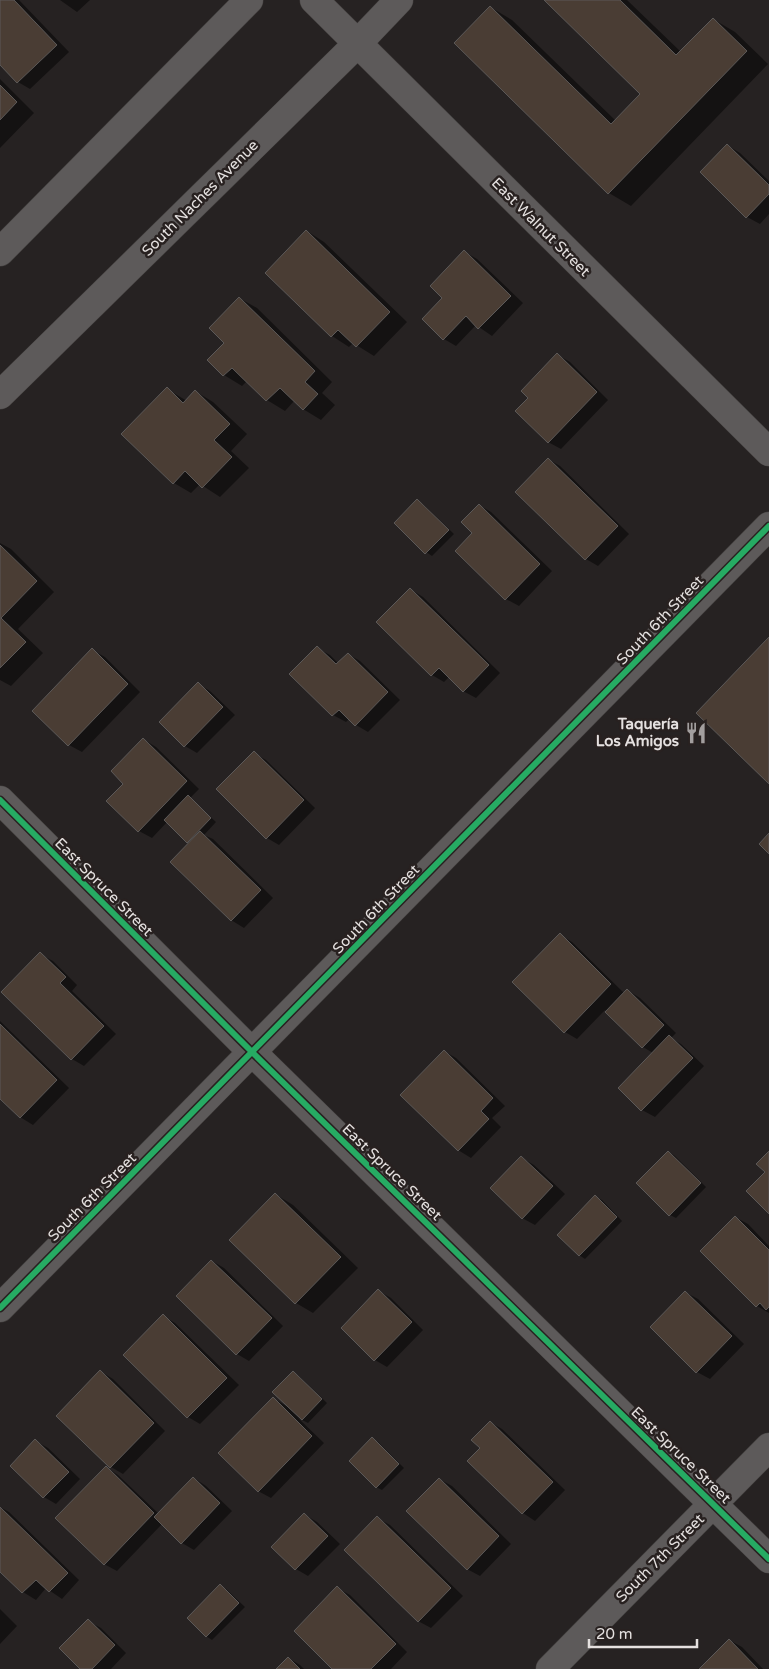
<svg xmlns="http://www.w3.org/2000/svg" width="769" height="1669" viewBox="0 0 769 1669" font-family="'Varela Round',sans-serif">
<rect width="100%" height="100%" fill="#262222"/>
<!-- shadow -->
<path fill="#0007" d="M0 0H19L69 52 30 89 18 82 0 63Z
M60 0H90L77 12Z
M546 0H627L681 52 713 19 735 32 768 64 631 206 609 193 455 43 490 7 512 20 616 121 642 94Z
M0 79 34 113 0 148Z
M727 145 740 153 769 181V214L760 224 747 217Z
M307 231 324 242 407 322 374 356 353 343 349 347 332 336Z
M465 252 477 259 523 303 492 336 476 325 456 346 444 339V298Z
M239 298 257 308 332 382 322 393 335 405 321 420 303 409 294 401 285 411 267 400 247 381 242 386 224 375 209 360 226 343Z
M558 355 570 362 608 400 561 449 548 442 530 398Z
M167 389 187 401 195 391 213 402 247 434 231 451 249 468 220 497 200 484 191 493 174 483Z
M548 459 560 466 629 534 598 566 586 559Z
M418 501 424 505 454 534 432 556 426 552Z
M479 505 491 512 552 571 519 606 506 599 474 533Z
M0 543 11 549 54 592 18 629 43 653 11 686 0 680Z
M410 589 423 597 500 673 476 698 463 691 449 677 444 682 432 675Z
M317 648 330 655 339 664 348 654 360 661 400 700 368 732 356 725 349 719 346 722 333 715 291 674Z
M92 650 105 657 140 692 82 752 69 745Z
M198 684 210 691 235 715 197 753 185 746 160 722Z
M143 739 156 747 199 789 190 798 216 822 204 835 213 839 273 898 244 928 231 920 190 843 168 821 152 838 139 831 125 784Z
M254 753 266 760 315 808 279 845 267 838Z
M560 935 572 942 624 993 627 990 640 998 676 1033 671 1038 681 1044 704 1066 655 1117 642 1110 619 1088 653 1053 643 1047 605 1010 577 1039 565 1032Z
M40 954 53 961 77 985 72 991 116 1034 84 1066 72 1059Z
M0 1021 69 1088 33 1125 20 1117 0 1098Z
M444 1051 456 1058 505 1106 492 1118 501 1127 471 1158 458 1150Z
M669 1152 675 1156 706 1187 676 1218 670 1215Z
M522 1158 534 1165 565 1194 535 1225 522 1218Z
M275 1194 293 1205 358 1268 313 1313 296 1303Z
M596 1197 602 1200 622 1221 585 1259 579 1255Z
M735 1217 748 1224 769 1246V1313L757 1306Z
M212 1261 224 1268 283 1326 249 1361 237 1354Z
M379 1291 391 1298 423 1330 387 1367 375 1360Z
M685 1292 698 1299 744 1344 710 1379 697 1372Z
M163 1316 175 1323 239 1385 200 1424 188 1417 124 1355Z
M100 1371 113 1379 165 1431 123 1474 111 1467 57 1416Z
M293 1372 299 1376 327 1403 308 1423 298 1418 324 1443 271 1498 258 1491 273 1398 288 1407Z
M490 1422 502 1429 565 1490 535 1521 523 1513 469 1461 481 1448Z
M372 1439 378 1442 404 1468 382 1490 376 1487Z
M36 1441 48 1448 80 1479 56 1504 44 1497Z
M106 1467 118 1475 159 1514 194 1478 206 1486 232 1511 194 1550 182 1543 162 1524 117 1571 104 1564Z
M439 1479 452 1486 511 1544 480 1576 467 1569Z
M0 1507 9 1512 79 1580 62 1599 46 1588 36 1600 23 1592 0 1570Z
M304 1514 317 1522 340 1544 308 1576 296 1569Z
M377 1518 390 1525 463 1596 431 1628 418 1621Z
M220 1586 226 1589 245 1607 212 1640 206 1636Z
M337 1588 350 1595 407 1652 391 1669H334Z
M0 1609 17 1626 0 1644Z
M88 1621 101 1628 126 1653 111 1669H82Z
M729 1640 742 1647 763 1669H701Z
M288 1658 300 1665 304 1669H277Z"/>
<!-- building -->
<path fill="#4a3d34" stroke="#5c5958" d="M0 0H14L57 45 17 83 0 65Z
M544 0H620L676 55 713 18 747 51 608 194 454 43 490 6 611 124 640 94Z
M0 85 17 102 0 120Z
M727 144 769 185V194L746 218 700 172Z
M306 230 390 312 356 347 338 330 331 337 265 273Z
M464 250 511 296 478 329 466 316 443 340 422 319 442 298 430 286Z
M239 297 315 371 305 382 318 394 303 410 280 388 266 401 232 368 223 376 207 360 224 343 209 328Z
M557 353 597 392 548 443 515 411 528 398 521 391Z
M167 387 183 403 195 390 230 424 214 440 232 457 202 488 185 471 173 484 121 434Z
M548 458 618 526 585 560 515 492Z
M417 499 449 530 425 554 394 523Z
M479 504 540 564 505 600 455 551 472 533 461 522Z
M0 545 37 581 1 618 26 642 0 668Z
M410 588 489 665 463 692 439 668 431 676 376 622Z
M769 637V784L696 713Z
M317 646 336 664 348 653 388 692 355 726 339 710 332 716 289 674Z
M92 648 128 684 68 746 32 711Z
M198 682 223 707 184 747 159 722Z
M143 738 187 781 138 832 106 801 123 784 111 771Z
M254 751 304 800 266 839 216 789Z
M188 795 211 818 187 843 164 820Z
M200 831 261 890 231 921 170 862Z
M769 833V854L759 844Z
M560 933 611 984 564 1033 512 982Z
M40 952 66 977 60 983 104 1026 71 1060 1 992Z
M627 989 664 1025 642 1048 605 1012Z
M0 1024 57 1080 20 1118 0 1099Z
M669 1035 693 1058 641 1111 618 1088Z
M444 1050 493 1098 481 1111 489 1119 458 1151 400 1095Z
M668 1151 701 1183 669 1216 636 1183Z
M769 1151V1214L746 1191 765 1172 756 1164Z
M521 1156 553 1186 522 1219 490 1188Z
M275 1193 341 1257 295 1304 229 1240Z
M595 1195 617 1217 579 1256 557 1235Z
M735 1216 769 1250V1307L766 1310 760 1303 756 1307 700 1251Z
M211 1260 272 1318 236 1355 176 1296Z
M378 1289 412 1322 374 1361 341 1328Z
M685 1291 732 1336 696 1373 650 1327Z
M163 1314 227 1378 187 1418 123 1355Z
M100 1370 154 1423 110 1468 56 1416Z
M293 1371 322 1399 302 1420 272 1392Z
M273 1397 312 1436 258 1492 218 1453Z
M490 1421 553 1482 522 1514 467 1461 480 1448 471 1440Z
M372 1437 399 1464 376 1488 349 1461Z
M35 1439 69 1472 43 1498 10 1466Z
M106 1466 154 1513 104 1565 55 1518Z
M193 1477 220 1503 181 1544 154 1517Z
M439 1478 499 1536 467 1570 406 1511Z
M0 1507 68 1573 49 1592 36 1580 22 1593 0 1572Z
M304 1513 328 1536 295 1570 271 1547Z
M377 1516 451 1588 418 1622 344 1550Z
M220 1584 239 1603 206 1637 187 1618Z
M337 1586 396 1644 371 1669H332L294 1631Z
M88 1619 115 1645 92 1669H80L59 1648Z
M729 1639 758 1669H699Z
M288 1657 300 1669H276Z"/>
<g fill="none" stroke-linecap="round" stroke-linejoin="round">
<!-- minor casing -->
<g stroke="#423f3e" stroke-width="29">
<path id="minor" d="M314 0 769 452
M0 252 249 0
M0 395 358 43 399 0
M0 800 252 1052 769 1559
M0 1308 769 526
M550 1669 769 1447"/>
</g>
<!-- minor -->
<use href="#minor" stroke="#5d5a5a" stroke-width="28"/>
<!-- cycleway casing -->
<g stroke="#282120" stroke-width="9">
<path id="cycleway" d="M0 800 252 1052 769 1559
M0 1308 769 526"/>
</g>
<!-- cycleway -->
<use href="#cycleway" stroke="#26ab63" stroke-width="6"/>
</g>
<!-- icons -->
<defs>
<g id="restaurant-bare" transform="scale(1.725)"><path d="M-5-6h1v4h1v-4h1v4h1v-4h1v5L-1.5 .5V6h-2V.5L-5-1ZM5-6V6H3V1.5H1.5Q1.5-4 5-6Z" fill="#a29e9e" stroke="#282120" stroke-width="2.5" paint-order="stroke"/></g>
</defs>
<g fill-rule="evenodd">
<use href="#restaurant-bare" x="696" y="733"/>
</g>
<g text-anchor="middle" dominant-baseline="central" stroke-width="5" stroke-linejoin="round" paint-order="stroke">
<!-- street labels -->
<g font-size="15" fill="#e5e1e0" stroke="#282120">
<text transform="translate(200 198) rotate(-45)">South Naches Avenue</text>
<text transform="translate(541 227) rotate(45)">East Walnut Street</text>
<text transform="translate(660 620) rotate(-46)">South 6th Street</text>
<text transform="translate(104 887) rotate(45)">East Spruce Street</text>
<text transform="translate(376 909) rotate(-46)">South 6th Street</text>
<text transform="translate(392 1172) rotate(44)">East Spruce Street</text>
<text transform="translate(92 1197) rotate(-45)">South 6th Street</text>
<text transform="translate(681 1455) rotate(44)">East Spruce Street</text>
<text transform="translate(660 1558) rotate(-45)">South 7th Street</text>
</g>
<!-- poi labels -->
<g font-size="15" font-weight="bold" fill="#e5e1e0" stroke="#282120" text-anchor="end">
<text x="679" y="724">Taquería<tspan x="679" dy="17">Los Amigos</tspan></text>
</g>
</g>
<!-- scale -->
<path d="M589 1639v8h108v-8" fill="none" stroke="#e5e1e0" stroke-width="2.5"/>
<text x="596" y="1639" font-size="15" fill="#e5e1e0" stroke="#282120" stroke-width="4" paint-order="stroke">20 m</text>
</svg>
